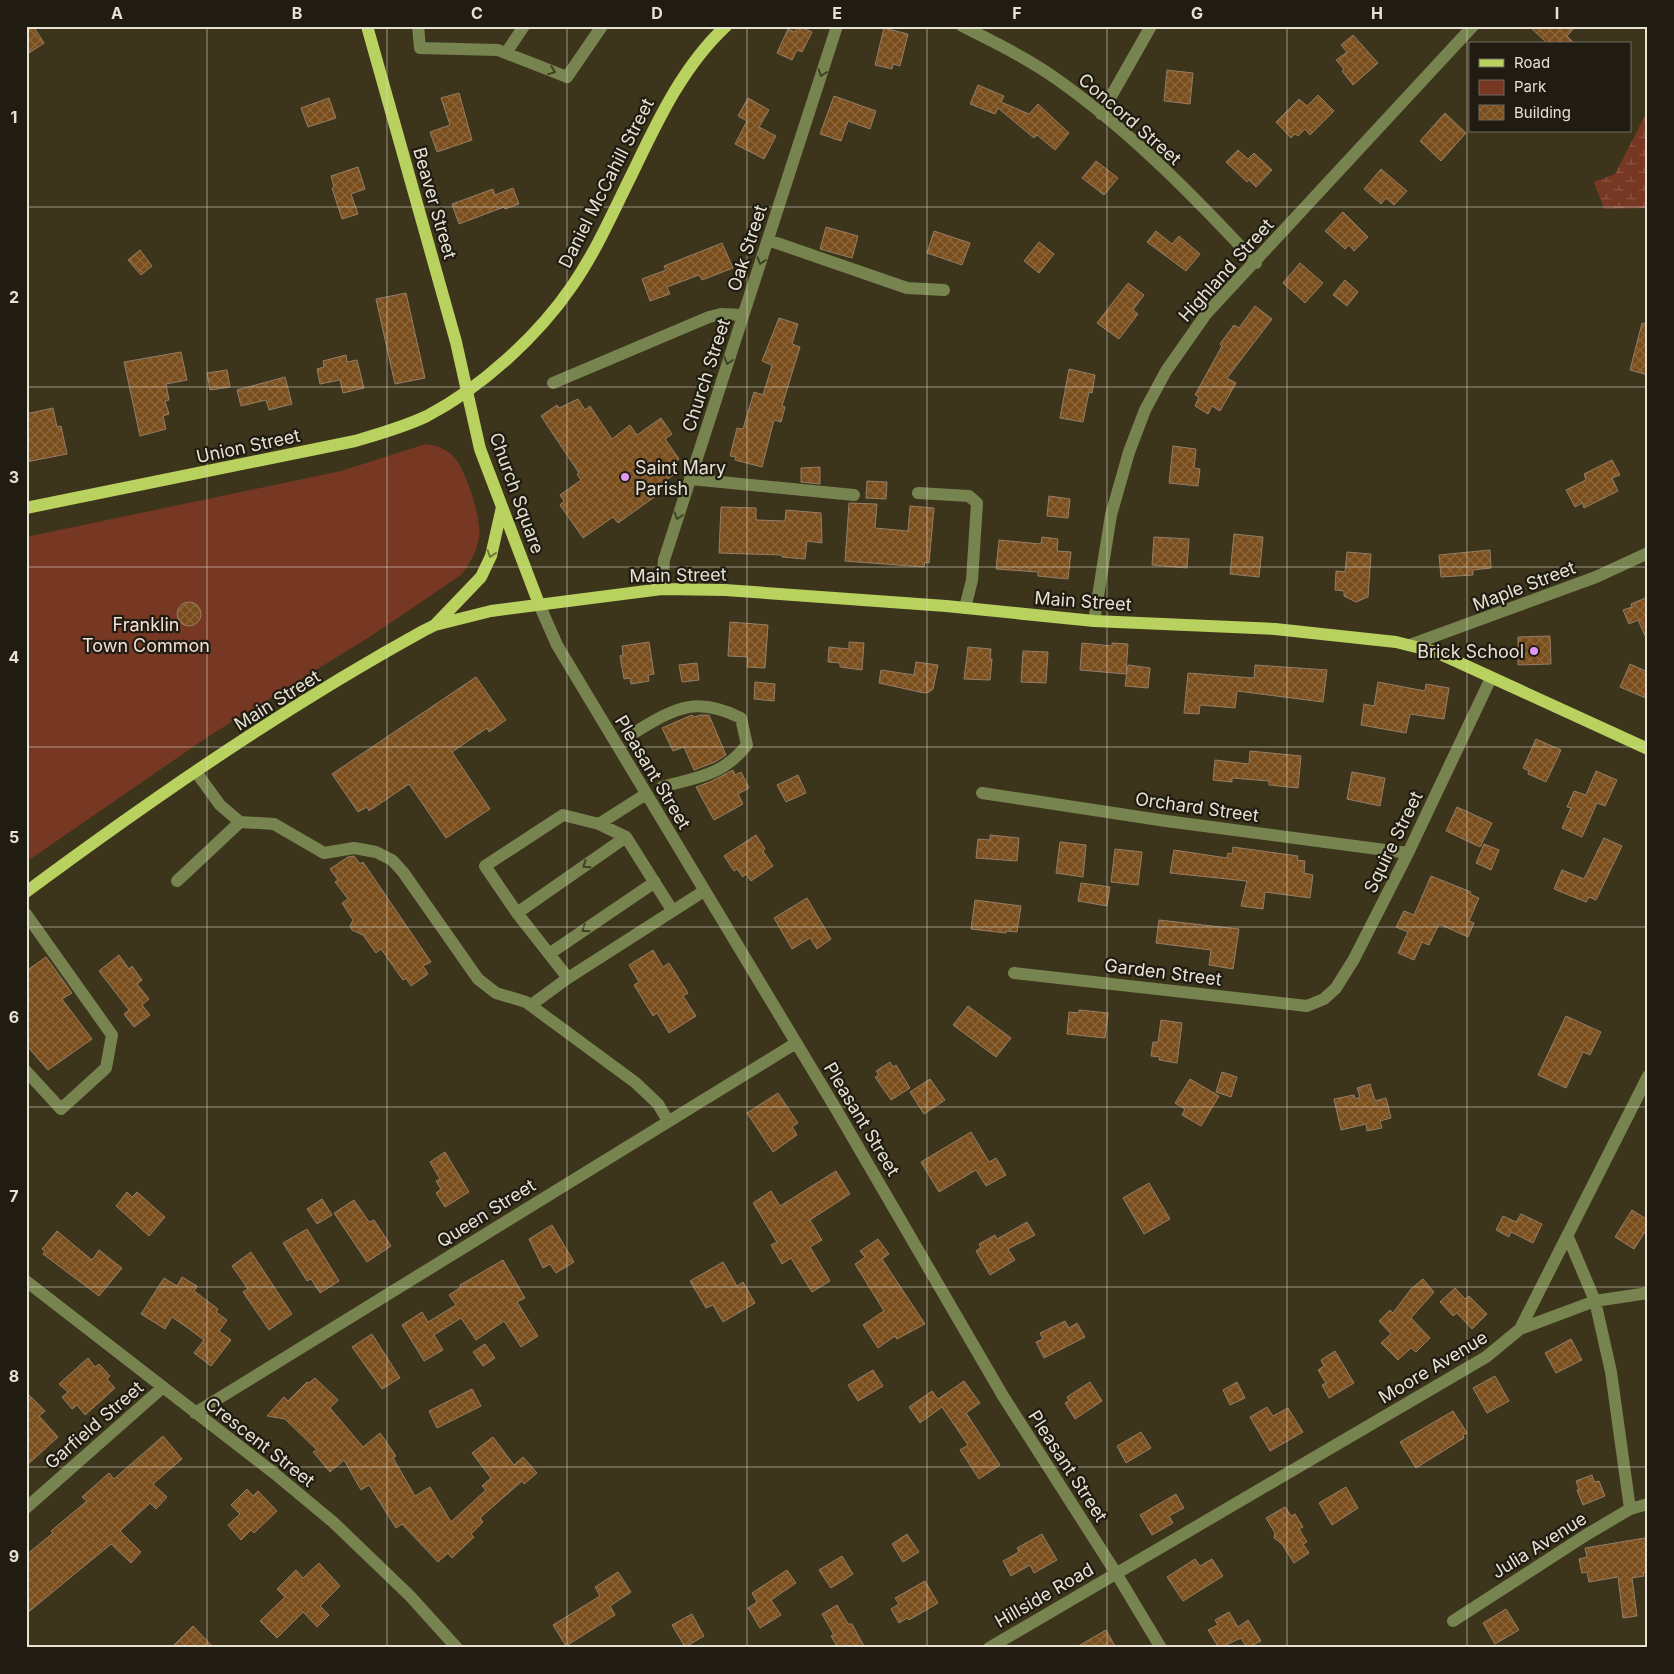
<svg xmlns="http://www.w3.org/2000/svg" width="1674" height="1674" viewBox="0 0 1674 1674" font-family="Inter,sans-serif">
<defs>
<pattern id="wetland-marsh" width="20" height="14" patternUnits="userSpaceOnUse" patternTransform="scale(1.25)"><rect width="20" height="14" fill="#773823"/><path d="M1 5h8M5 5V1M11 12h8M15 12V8" fill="none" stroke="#8a5442"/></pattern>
<pattern id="building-cross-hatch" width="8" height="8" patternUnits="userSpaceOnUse" patternTransform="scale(1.25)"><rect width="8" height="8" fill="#7a4e1c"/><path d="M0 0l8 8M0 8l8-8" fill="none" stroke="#8d673c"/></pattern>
</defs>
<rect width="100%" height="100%" fill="#3c351c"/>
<!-- wetland -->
<path fill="url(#wetland-marsh)" d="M1648 110V208L1604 209 1594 182 1615 174Z"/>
<!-- park -->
<path fill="#773823" d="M426 444C435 445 443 448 451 454 465 465 482 519 479 537 477 551 470 564 461 575L371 636 209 736 26 862V537L341 471Z"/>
<!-- building -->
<path fill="url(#building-cross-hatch)" stroke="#937d68" d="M26 26H33L44 43 26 55Z
M798 26 812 32 802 52 797 50 792 60 777 53 788 29 795 32Z
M1529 26H1576L1567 36 1575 44H1548Z
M884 28 908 34 900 66 893 64 892 69 875 65Z
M1353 35 1378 63 1353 85 1342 71 1344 69 1336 60 1347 52 1341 45Z
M1167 70 1193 73 1190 104 1164 101Z
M978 85 1004 96 1001 102 1029 114 1038 104 1069 133 1055 150 1037 135 1034 138 998 108 995 114 970 104Z
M459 93 472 140 437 152 430 132 450 125 441 98Z
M1318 95 1334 111 1310 135 1305 129 1298 136 1295 134 1291 138 1276 122 1299 99 1307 106Z
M834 96 876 111 870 129 848 121 841 141 820 134Z
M329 98 336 118 308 127 301 108Z
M748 98 769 110 759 127 776 136 764 159 735 144 747 121 738 116Z
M1445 113 1466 133 1441 161 1420 141Z
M1238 150 1248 159 1254 153 1272 170 1256 187 1249 180 1247 182 1226 162Z
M1096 161 1118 178 1104 195 1082 178Z
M358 167 365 189 351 194 358 214 342 219 332 188 334 187 331 176Z
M1381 169 1407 191 1394 205 1386 198 1381 204 1364 189Z
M513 188 519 204 505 209 504 207 459 224 452 204 493 189 495 195Z
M1343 212 1368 237 1354 251 1349 245 1345 249 1325 231Z
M826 227 858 236 852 258 820 249Z
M934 231 970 243 962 265 927 253Z
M1156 231 1172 244 1179 236 1200 254 1186 271 1147 242Z
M1039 242 1054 254 1039 273 1024 261Z
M722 243 733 268 702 280 699 275 667 287 670 294 650 301 642 279 666 270 664 266Z
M140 250 152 266 141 275 128 260Z
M1300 263 1323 283 1305 303 1283 283Z
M1345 280 1358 292 1347 306 1333 295Z
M1128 283 1144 295 1133 310 1138 314 1119 339 1097 323Z
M406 293 425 378 395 384 376 299Z
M1255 306 1272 319 1227 378 1236 383 1220 411 1212 406 1208 414 1195 406 1199 397 1195 395 1222 346 1220 344 1234 325 1239 328Z
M779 318 798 324 792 344 800 347 782 406 785 407 781 422 774 420 762 467 735 460 736 457 730 456 737 428 743 429 754 392 763 395 772 365 762 361Z
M1642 323 1648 324V375L1630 370Z
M181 352 187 380 166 384 169 400 165 401 169 414 163 416 166 429 140 436 124 362Z
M346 355 347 362 357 360 364 388 343 393 340 380 320 384 317 369 324 367 323 361Z
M1069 369 1095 375 1092 393 1089 392 1083 422 1060 418Z
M227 370 230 387 210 390 207 373Z
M285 377 292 404 269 410 266 400 241 406 237 390Z
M578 399 585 410 590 406 612 439 630 425 637 435 661 418 672 434 665 439 679 459 668 467 673 475 656 488 660 493 618 523 613 517 583 538 560 505 564 501 560 495 581 480 577 474 579 473 541 416 557 405 559 408Z
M53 408 57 427 61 426 67 454 26 462V414Z
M1173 446 1196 449 1194 468 1200 469 1198 486 1169 483Z
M1612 460 1620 475 1612 478 1618 491 1584 508 1582 503 1575 507 1566 490 1586 480 1584 474Z
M820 467V484L801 482V468Z
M867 481 887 482 886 499 866 498Z
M1049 496 1070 499 1068 518 1047 516Z
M849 503 877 504 875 528 908 531 910 506 934 508 929 563 925 562 924 567 845 561Z
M721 507 756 508V520L785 521 786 510 821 513 822 543 807 541 805 559 782 557V555L719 553Z
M1234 534 1263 537 1259 577 1230 574Z
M1042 537 1058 539 1057 551 1071 552 1068 579 1038 576V572L996 569 999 540 1041 544Z
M1154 537 1189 539 1187 568 1152 565Z
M1490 550 1491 568 1473 570V575L1441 577 1439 555Z
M1347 552 1371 554 1368 597 1356 602 1344 596V591L1335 590 1336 571 1345 572Z
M1648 597V642L1638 620 1629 624 1623 610 1632 607 1631 604Z
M177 614a12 12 0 1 1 24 0a12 12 0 1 1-24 0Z
M730 622 768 625 765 668 747 667 748 657 728 656Z
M1550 636 1551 664 1518 665V637Z
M649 642 654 674 648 675 649 681 631 684 630 678 624 679 620 656 623 655 622 646Z
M849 642 864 643 862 670 840 667V663L828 662 829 647 849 649Z
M1082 643 1112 646V643L1128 644 1126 674 1080 670Z
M968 647 991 649 990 659H992L990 680 964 679Z
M1023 651 1048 652 1046 683 1021 682Z
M916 662 938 665 933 689 929 692 924 693 879 683 881 670 914 675Z
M697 663 699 680 682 682 679 665Z
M1630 664 1648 672V699L1620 687Z
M1128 665 1150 668 1148 688 1125 686Z
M1255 665 1327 670 1323 702 1237 691 1235 708 1200 705 1199 714 1184 713 1188 673 1254 678Z
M476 677 506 720 489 732 487 728 452 752 490 809 446 838 409 784 369 811 367 807 358 812 332 774Z
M755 682 775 684 774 701 754 699Z
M1378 682 1425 691 1426 684 1449 688 1444 719 1410 714 1406 733 1361 725 1364 704 1374 706Z
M692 715 694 717 701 715H709L726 755 715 762 694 770 684 747 673 751 662 728Z
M1536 739 1561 750 1546 782 1528 774 1529 771 1523 768Z
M1250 751 1301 756 1298 788 1269 785V781L1232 778V782L1213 780 1215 760 1249 764Z
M733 770 735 775 741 772 749 788 738 794 743 804 714 820 696 787 712 781Z
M1596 771 1617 780 1605 806 1597 803 1582 837 1562 828 1571 808 1567 807 1574 791 1586 795Z
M1352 772 1385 778 1380 806 1347 799Z
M798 775 806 793 786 802 777 785Z
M1457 807 1492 823 1480 847 1446 831Z
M756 835 765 849 763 851 773 866 751 881 746 874 743 877 737 869 734 871 724 856Z
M990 835 1019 838 1017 861 976 858 978 839 990 840Z
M1604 838 1622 846 1596 900 1589 897 1586 902 1554 889 1562 870 1584 879Z
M1060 842 1086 845 1083 877 1056 873Z
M1484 844 1499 850 1491 870 1476 863Z
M1233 847 1298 856 1297 860 1305 861 1304 873 1313 875 1310 898 1265 892 1263 909 1241 906 1247 881 1170 873 1174 850 1227 858 1228 853 1232 854Z
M1115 849 1142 852 1138 885 1111 882Z
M354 856 360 864 363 862 431 962 423 966 428 974 411 986 406 978 403 980 381 949 376 953 363 935 352 930 350 926 353 920 342 903 348 899 335 882 338 880 330 869 348 857Z
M1431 876 1471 892 1470 894 1479 898 1469 921 1474 923 1468 937 1439 924 1429 945 1422 942 1414 960 1398 953 1408 932 1396 927 1404 911 1414 915Z
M1081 883 1110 887 1107 906 1078 901Z
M807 898 831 939 817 949 810 938 792 949 774 918Z
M975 900 1021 906 1017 932 1006 931V933L971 929Z
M1159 920 1239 929 1233 969 1209 965 1211 950 1156 943Z
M653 950 663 967 669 963 688 993 683 996 696 1016 669 1033 657 1013 653 1016 634 985 639 982 629 965Z
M119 955 129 969 132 966 142 980 137 984 149 999 142 1005 150 1015 134 1027 124 1014 129 1010 99 971Z
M46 957 72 993 62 999 92 1039 48 1070 26 1045V971Z
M968 1006 1011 1038 996 1057 953 1025Z
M1079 1010 1108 1013 1105 1038 1067 1034 1069 1012 1079 1013Z
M1566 1016 1601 1032 1590 1055 1583 1052 1566 1088 1538 1075Z
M1161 1020 1182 1023 1177 1063 1159 1060 1160 1057 1151 1056 1153 1042H1158Z
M890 1062 893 1067 896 1065 910 1088 891 1100 875 1077 879 1075 876 1071Z
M1222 1072 1237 1077 1231 1097 1216 1092Z
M930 1079 945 1100 924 1114 910 1092Z
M1190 1079 1219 1096 1201 1126 1182 1115 1185 1109 1175 1103Z
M1370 1084 1375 1101 1386 1098 1391 1118 1380 1121 1382 1128 1367 1131 1366 1124 1341 1130 1334 1099 1354 1095 1355 1099 1360 1097 1357 1088Z
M778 1093 798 1123 792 1127 797 1135 773 1152 747 1113Z
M971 1132 989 1162 996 1158 1006 1175 986 1186 976 1170 939 1192 921 1162Z
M445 1152 469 1192 445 1207 436 1193 441 1189 436 1181 440 1179 430 1162Z
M836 1171 850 1194 810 1220 822 1240 810 1247 830 1281 812 1292 791 1258 782 1264 771 1245 777 1242 753 1203 771 1191 780 1206Z
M1149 1183 1170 1219 1144 1234 1123 1198Z
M127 1192 132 1197 137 1192 165 1217 149 1236 116 1206Z
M322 1199 332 1215 317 1224 307 1209Z
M354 1200 369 1222 374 1220 391 1246 367 1262 334 1213Z
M1632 1210 1648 1220V1227L1634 1249 1615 1237Z
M1521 1214 1542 1224 1533 1243 1511 1232 1509 1237 1496 1230 1503 1216 1516 1222Z
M1027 1222 1035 1235 1008 1249 1015 1260 990 1275 976 1251 981 1247 979 1244 995 1235 997 1239Z
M552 1225 574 1262 556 1273 550 1264 543 1268 529 1239Z
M307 1229 339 1281 320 1293 311 1279 307 1281 283 1243Z
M57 1231 92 1260 99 1250 122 1268 99 1296 43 1254 45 1251 42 1249Z
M878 1239 889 1254 882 1259 925 1324 897 1339 895 1336 878 1348 863 1325 884 1311 855 1264 865 1257 860 1251Z
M251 1252 292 1314 269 1330 243 1292 248 1289 232 1266Z
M503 1260 525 1298 517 1302 538 1336 521 1347 504 1321 476 1340 461 1318 434 1335 443 1350 424 1361 402 1325 422 1312 428 1322 456 1305 449 1295 461 1287 460 1285Z
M723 1262 737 1286 743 1282 755 1303 723 1322 713 1305 706 1308 690 1281Z
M182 1277 197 1286 194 1291 218 1309 216 1312 227 1320 219 1331 231 1340 211 1366 194 1353 204 1340 185 1326 172 1317 165 1329 141 1314 164 1278 177 1286Z
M1423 1279 1434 1292 1411 1318 1430 1338 1416 1352 1411 1348 1398 1360 1381 1343 1391 1334 1379 1321 1390 1310 1393 1313 1411 1289Z
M1455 1288 1465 1299 1469 1296 1487 1314 1472 1329 1457 1313 1453 1316 1440 1302Z
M1065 1321 1069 1328 1077 1323 1085 1337 1044 1358 1036 1342 1043 1339 1040 1333Z
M372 1334 400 1378 382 1389 352 1347Z
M1571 1339 1582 1360 1556 1373 1545 1353Z
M485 1344 495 1358 483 1366 473 1352Z
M1335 1351 1354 1383 1329 1398 1322 1385 1326 1383 1318 1370 1324 1366 1321 1360Z
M88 1358 95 1367 99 1364 110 1376 107 1379 115 1388 85 1415 77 1405 72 1409 62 1397 68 1392 59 1384Z
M873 1370 883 1386 858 1401 848 1385Z
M1495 1376 1509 1401 1487 1413 1473 1388Z
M315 1378 338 1400 330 1408 363 1447 380 1433 396 1456 393 1458 415 1496 430 1487 451 1522 486 1490 482 1486 491 1478 472 1453 493 1437 514 1465 523 1457 537 1473 524 1484 522 1481 480 1518 483 1522 471 1534 474 1537 452 1558 448 1553 438 1562 402 1524 396 1528 369 1485 361 1490 344 1460 330 1472 313 1452 317 1450 285 1419 267 1416 284 1397 288 1401 307 1382 309 1383Z
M964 1381 980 1403 966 1413 1000 1465 979 1479 960 1450 968 1445 942 1407 920 1423 909 1407 932 1391 938 1399Z
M1090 1382 1102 1401 1075 1419 1065 1403 1069 1401 1067 1397Z
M1237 1382 1245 1398 1230 1405 1223 1390Z
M472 1389 481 1406 437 1428 429 1411Z
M26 1392 45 1411 39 1416 58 1437 26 1466Z
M1267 1407 1273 1416 1288 1408 1303 1432 1270 1451 1250 1417Z
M1453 1411 1467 1433 1463 1435 1464 1438 1416 1468 1400 1442Z
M1141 1432 1151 1448 1126 1463 1117 1446Z
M163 1436 182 1459 153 1484 167 1497 156 1509 150 1503 120 1531 141 1552 131 1563 111 1544 26 1614V1555L53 1533 51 1531 87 1501 82 1497 109 1473 114 1479Z
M1592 1475 1594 1482 1599 1481 1605 1496 1583 1505 1577 1490 1579 1489 1576 1481Z
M1346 1487 1358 1508 1332 1525 1319 1503Z
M247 1489 253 1496 258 1491 277 1511 254 1533 251 1530 241 1540 228 1525 240 1514 231 1505Z
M1176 1494 1184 1508 1169 1516 1173 1523 1152 1535 1140 1515Z
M1285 1507 1291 1516 1295 1514 1303 1527 1299 1529 1307 1542 1303 1544 1309 1553 1294 1563 1282 1544 1274 1538 1275 1533 1266 1518Z
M907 1534 919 1552 903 1562 892 1544Z
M1042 1534 1057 1560 1034 1573 1030 1565 1011 1576 1003 1561 1019 1552 1017 1548Z
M1645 1538 1648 1572 1643 1573 1644 1576 1632 1578 1637 1616 1623 1618 1618 1577 1589 1582 1587 1572 1582 1573 1579 1559 1587 1557 1585 1548Z
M842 1556 853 1574 831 1588 819 1570Z
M1195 1559 1200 1566 1212 1559 1223 1576 1183 1601 1167 1577Z
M319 1563 340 1586 320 1606 329 1615 317 1627 303 1612 277 1638 260 1621 285 1597 277 1589 296 1570 303 1578Z
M787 1570 796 1583 771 1600 781 1615 760 1628 748 1608 757 1602 752 1593Z
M618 1572 631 1592 610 1606 615 1615 566 1646 553 1625 600 1596 595 1587Z
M925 1581 938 1603 909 1620 907 1618 899 1623 891 1609 899 1604 895 1598Z
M837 1605 848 1624H852L865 1648H838L831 1636 834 1635 822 1614Z
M1506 1609 1519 1630 1495 1644 1483 1623Z
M1229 1612 1238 1627 1248 1620 1261 1641 1247 1648 1241 1638 1219 1648 1208 1630 1218 1625 1215 1620Z
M692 1614 704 1636 685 1647 672 1625Z
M193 1626 214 1648H171Z
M1106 1630 1116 1648H1075Z"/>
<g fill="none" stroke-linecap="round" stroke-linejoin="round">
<!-- minor -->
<path stroke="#77844f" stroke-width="12" d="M418 26 420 48 498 50 567 77 602 26
M962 26C994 42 1029 59 1058 80 1130 131 1196 198 1256 263
M506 53 524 26
M1101 114 1151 26
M768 240 907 288 944 290
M553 383 709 317 721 314 743 315
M690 479 854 495
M918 493 969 496 977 503 972 580 965 608
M662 589 664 560 837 26
M539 604 557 645 836 1109 1003 1396 1116 1573 1161 1648
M1094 621 1111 515 1129 452 1145 410 1166 371 1206 314 1473 26
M1410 645 1596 577 1648 553
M630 735C673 710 693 694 741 718L747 745C722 776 698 777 662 787
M196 772 220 805 240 822 274 824 324 853 354 848 376 852 392 860 403 872 478 979 496 993 526 1002 636 1083 658 1104 668 1121
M982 793 1166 821 1408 853
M599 824 626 837 672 910
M177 881 240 822
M517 913 626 837
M26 914 112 1035 106 1068 61 1109 26 1071
M549 954 655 882
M1014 973 1307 1006 1324 999 1336 988 1354 959 1408 853 1491 678
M568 978 517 913 485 866 563 815 599 824 646 794
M531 1005 568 978 704 891
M1568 1237 1595 1301 1611 1372 1630 1509
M26 1281 274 1473 333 1522 410 1596 457 1648
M1520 1329 1595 1301 1648 1293
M195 1413 796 1043
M26 1508 162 1388
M1453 1621 1586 1535 1630 1509 1648 1504
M989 1648 1486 1357 1520 1329 1648 1076"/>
<!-- major -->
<path stroke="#b9d15e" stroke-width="12" d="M367 26 456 342 480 449 539 604
M26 508 355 441C379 434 404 427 427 416 481 388 538 336 572 286 597 250 614 210 633 172 658 120 683 66 726 26
M435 625 481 577 491 556 502 507
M26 892C153 798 285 707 423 631L435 625 491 611 662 589 725 590 946 606 1094 621 1275 629 1396 642 1436 652 1648 749"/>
</g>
<!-- one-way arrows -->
<defs><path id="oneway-chevron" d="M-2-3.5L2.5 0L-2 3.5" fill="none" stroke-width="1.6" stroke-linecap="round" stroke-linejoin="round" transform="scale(1.25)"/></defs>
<g stroke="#3e4027">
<use href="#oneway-chevron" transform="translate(552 71) rotate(21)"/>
<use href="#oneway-chevron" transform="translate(822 73) rotate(108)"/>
<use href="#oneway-chevron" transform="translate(761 261) rotate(108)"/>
<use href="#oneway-chevron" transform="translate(728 361) rotate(108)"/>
<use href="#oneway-chevron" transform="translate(678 516) rotate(108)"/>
<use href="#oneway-chevron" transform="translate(586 865) rotate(145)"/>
<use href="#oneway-chevron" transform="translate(585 929) rotate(146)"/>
</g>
<use stroke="#6c7638" href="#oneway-chevron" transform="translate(491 554) rotate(108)"/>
<!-- grid -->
<path fill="none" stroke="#e7e2d4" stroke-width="1" stroke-opacity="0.55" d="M207 26V1648M387 26V1648M567 26V1648M747 26V1648M927 26V1648M1107 26V1648M1287 26V1648M1467 26V1648M26 207H1648M26 387H1648M26 567H1648M26 747H1648M26 927H1648M26 1107H1648M26 1287H1648M26 1467H1648"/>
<!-- markers -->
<g fill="#de98f2" stroke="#201c12" stroke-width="2">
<circle cx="625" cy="477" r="5"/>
<circle cx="1534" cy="651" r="5"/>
</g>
<g text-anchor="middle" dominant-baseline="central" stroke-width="4.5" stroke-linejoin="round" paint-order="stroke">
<!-- street labels -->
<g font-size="18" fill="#e7e2d4" stroke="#201c12">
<text transform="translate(1130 119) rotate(41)">Concord Street</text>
<text transform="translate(606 183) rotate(-63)">Daniel McCahill Street</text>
<text transform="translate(435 203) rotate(74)">Beaver Street</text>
<text transform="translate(747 248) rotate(-72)">Oak Street</text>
<text transform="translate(1226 270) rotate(-48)">Highland Street</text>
<text transform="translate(706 375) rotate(-72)">Church Street</text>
<text transform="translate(248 446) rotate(-12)">Union Street</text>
<text transform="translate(517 493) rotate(70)">Church Square</text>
<text transform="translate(678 575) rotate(-1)">Main Street</text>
<text transform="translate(1524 586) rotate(-21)">Maple Street</text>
<text transform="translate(1083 601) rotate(4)">Main Street</text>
<text transform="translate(277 700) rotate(-32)">Main Street</text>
<text transform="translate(653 772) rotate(59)">Pleasant Street</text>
<text transform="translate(1197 807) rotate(8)">Orchard Street</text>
<text transform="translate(1393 842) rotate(-64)">Squire Street</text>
<text transform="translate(1163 972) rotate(7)">Garden Street</text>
<text transform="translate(862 1119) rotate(59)">Pleasant Street</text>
<text transform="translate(486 1213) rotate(-32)">Queen Street</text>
<text transform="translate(1433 1367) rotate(-31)">Moore Avenue</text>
<text transform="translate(94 1425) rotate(-41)">Garfield Street</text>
<text transform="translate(260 1442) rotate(38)">Crescent Street</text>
<text transform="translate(1068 1466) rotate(57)">Pleasant Street</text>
<text transform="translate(1539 1545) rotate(-32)">Julia Avenue</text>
<text transform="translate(1044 1595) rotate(-30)">Hillside Road</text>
</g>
<!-- poi labels -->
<g font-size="18" fill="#e7e2d4" stroke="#201c12" text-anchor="start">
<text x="635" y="467">Saint Mary<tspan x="635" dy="21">Parish</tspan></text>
<text x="1524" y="651" text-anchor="end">Brick School</text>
</g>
<!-- park labels -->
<g font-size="18" fill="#f6dfd7" stroke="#201c12">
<text x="146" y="624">Franklin<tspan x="146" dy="21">Town Common</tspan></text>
</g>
</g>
<!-- border -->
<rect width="1674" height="1674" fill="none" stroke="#201c12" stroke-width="55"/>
<!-- legend -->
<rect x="1469" y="42" width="162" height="90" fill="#201c12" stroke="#706b60"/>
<rect x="1479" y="59" width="25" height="8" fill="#b9d15e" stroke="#706b60"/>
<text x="1514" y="68" font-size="15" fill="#e7e2d4">Road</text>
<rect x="1479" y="80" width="25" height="15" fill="#773823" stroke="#706b60"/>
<text x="1514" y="92" font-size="15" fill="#e7e2d4">Park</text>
<rect x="1479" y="105" width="25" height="15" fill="url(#building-cross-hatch)" stroke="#706b60"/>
<text x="1514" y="118" font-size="15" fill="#e7e2d4">Building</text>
<rect x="28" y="28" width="1618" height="1618" fill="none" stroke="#e7e2d4" stroke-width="2"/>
<g font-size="16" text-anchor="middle" font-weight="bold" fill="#e7e2d4">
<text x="117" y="19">A</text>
<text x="297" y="19">B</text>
<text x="477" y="19">C</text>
<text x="657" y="19">D</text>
<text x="837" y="19">E</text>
<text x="1017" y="19">F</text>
<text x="1197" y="19">G</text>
<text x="1377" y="19">H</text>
<text x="1557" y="19">I</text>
<text x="14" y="123">1</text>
<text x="14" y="303">2</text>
<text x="14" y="483">3</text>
<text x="14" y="663">4</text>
<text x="14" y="843">5</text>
<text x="14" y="1023">6</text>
<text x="14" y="1202">7</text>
<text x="14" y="1382">8</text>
<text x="14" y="1562">9</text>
</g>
</svg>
